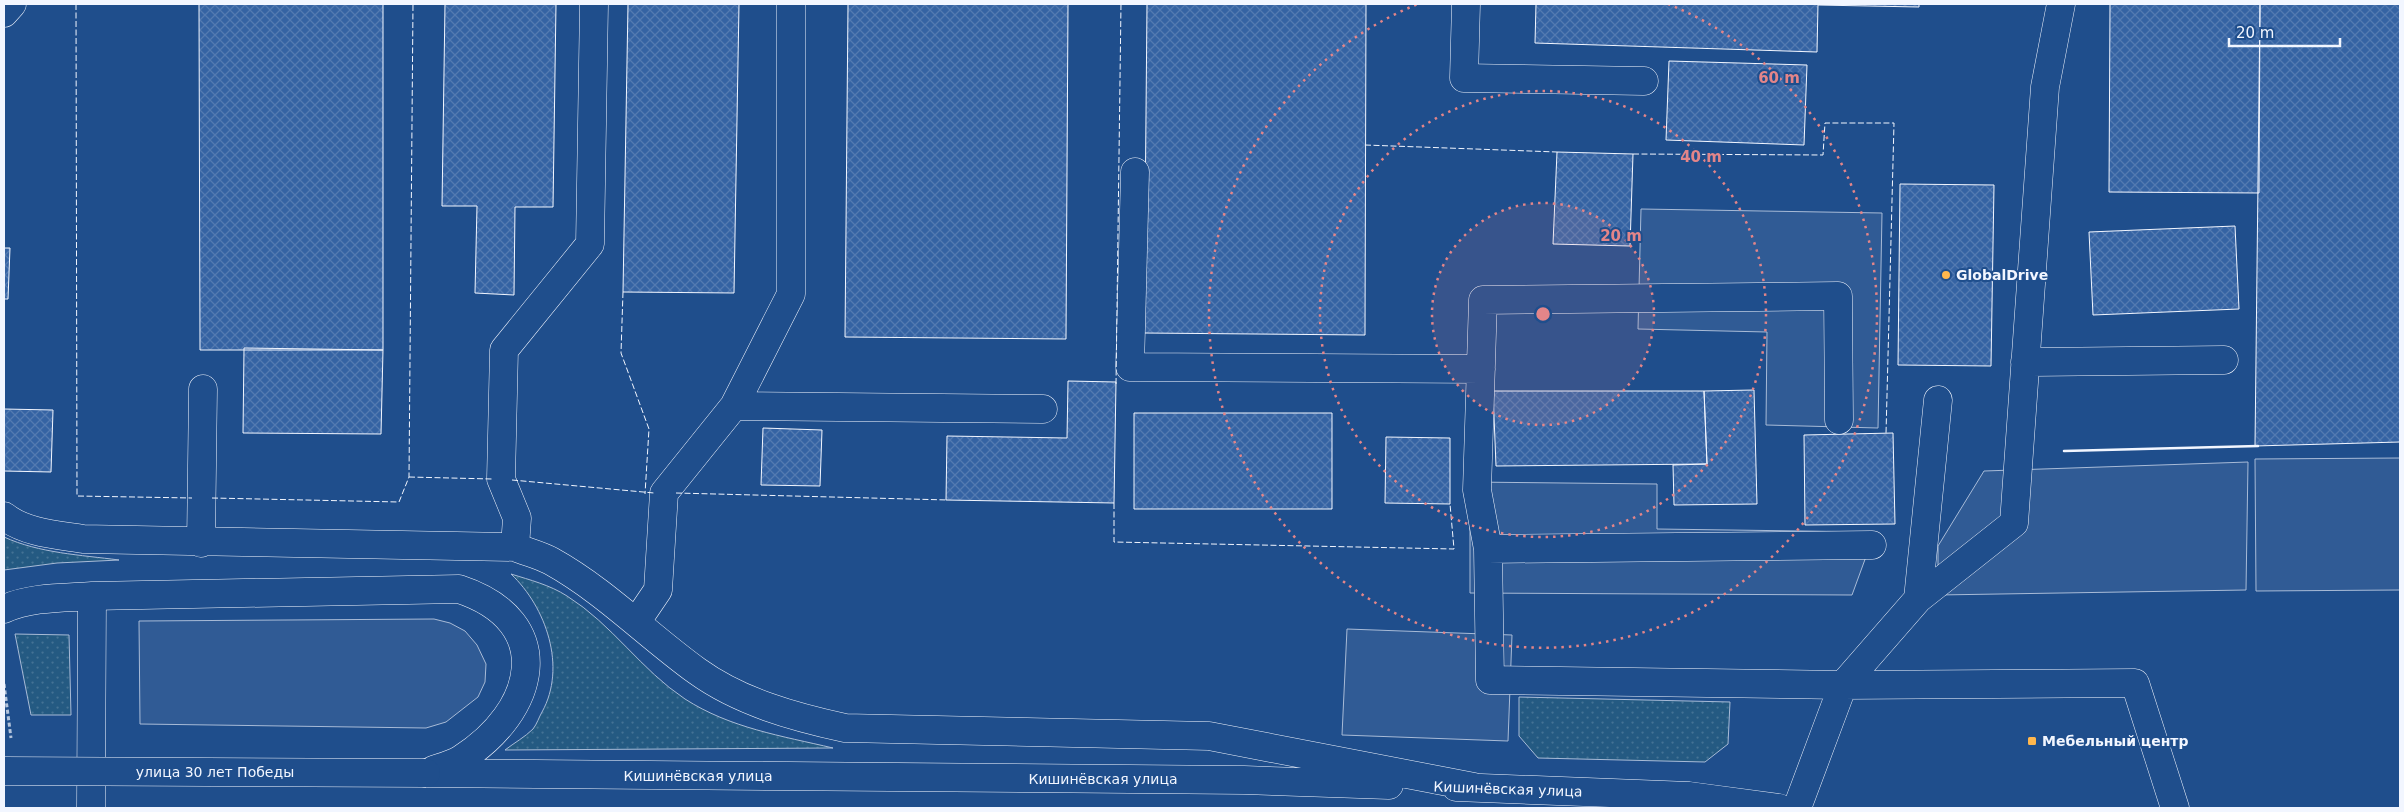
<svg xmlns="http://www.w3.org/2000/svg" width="2404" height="812" viewBox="0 0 2404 812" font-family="'DejaVu Sans',sans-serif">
<defs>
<pattern id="grass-dots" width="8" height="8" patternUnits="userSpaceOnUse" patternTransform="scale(1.25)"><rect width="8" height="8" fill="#245a82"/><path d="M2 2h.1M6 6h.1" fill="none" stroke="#447295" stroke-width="1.8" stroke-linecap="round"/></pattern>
<pattern id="building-cross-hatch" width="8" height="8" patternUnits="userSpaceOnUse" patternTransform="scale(1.25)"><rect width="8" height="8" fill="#3563a3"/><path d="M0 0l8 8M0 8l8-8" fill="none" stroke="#537ab1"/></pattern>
</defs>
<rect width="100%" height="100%" fill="#1f4e8c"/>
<!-- grass -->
<path fill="url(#grass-dots)" stroke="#a8bbd7" d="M4 537C39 553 81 555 119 560L57 563 4 570Z
M511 574C530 580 550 585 567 596 612 624 641 670 685 699 730 728 782 736 833 748L505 750C514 743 525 737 533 729 537 724 539 717 542 712 567 667 546 607 511 574Z
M15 634 69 635 71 715H31Z
M1519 697 1730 702 1728 744 1705 762 1538 758 1519 736Z"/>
<!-- parking -->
<path fill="#305b95" stroke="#a8bbd7" d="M1641 209 1882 213 1878 428 1766 425 1767 332 1638 329Z
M2400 458V590L2256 591 2255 459Z
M2248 462 2246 590 1938 595V546L1984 471Z
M1470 482 1657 484V529L1875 532 1852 595 1470 593Z
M434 619 450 623 465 631 477 645 486 664 485 682 478 697 446 722 426 728 140 724 139 621Z
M1347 629 1512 635 1508 741 1342 735Z"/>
<!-- building -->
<path fill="url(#building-cross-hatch)" stroke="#f2f6ff" d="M199 4H383V350H200Z
M445 4H556L553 207H515L514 295 475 293 477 206H442Z
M628 4H739L734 293 623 292Z
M848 4H1068L1066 339 845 337Z
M1147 4H1366L1365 335 1144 333Z
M1536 4H1818L1817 52 1535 43Z
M1818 4H1919V7L1818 5Z
M2110 4H2260L2259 193 2109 192Z
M2260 4H2400V442L2255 446Z
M1669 61 1807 65 1804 145 1666 140Z
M1557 152 1633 154 1630 246 1553 244Z
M1900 184 1994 185 1991 366 1898 365Z
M2235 226 2239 309 2093 315 2089 232Z
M4 248H10L8 299H4Z
M244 348 383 350 381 434 243 433Z
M1068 381 1116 382 1114 503 946 500 947 436 1067 438Z
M1754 390 1757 504 1674 505 1673 465 1707 464 1704 391Z
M1493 391H1704L1707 464 1496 466Z
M4 409 53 410 51 472 4 471Z
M1134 413H1332V509H1134Z
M763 428 822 430 820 486 761 485Z
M1893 433 1895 524 1805 525 1804 435Z
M1386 437 1450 438V504L1385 503Z"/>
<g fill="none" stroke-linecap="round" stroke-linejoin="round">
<!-- minor casing -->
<g stroke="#f2f6ff" stroke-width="29">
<path id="minor" d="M1466 4 1464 78 1644 81
M4 13 12 4
M1135 172 1130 367 1481 369
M2025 362 2224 360
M734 406 1043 409
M1839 420 1838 296 1483 300 1477 490 1488 549 1490 680 1843 685 2135 683 2175 808
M4 516C25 533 58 535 83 539L515 547C527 552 540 555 551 561 605 591 647 635 697 671 740 702 794 717 845 728L1209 736 1474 787
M201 543 203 389
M515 547 517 518 501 479 504 350 590 244 594 4
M1488 549 1872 545
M1918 599 1938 400
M4 609C31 597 62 598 92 596L459 589C559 622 536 712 461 759 453 764 442 767 433 770
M637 621 658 590 664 493 734 406 791 294V4
M426 773 1244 780 1389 785
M1456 787 1689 796 1779 808
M91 808 92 596
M1797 808 1843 685 1918 599 2014 523 2045 87 2061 4"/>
</g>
<!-- path -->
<path stroke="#b3c4dc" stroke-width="3" stroke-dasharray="4 2.5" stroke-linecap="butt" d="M4 684 11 738"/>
<!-- minor -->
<use href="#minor" stroke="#1f4e8c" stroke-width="28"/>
<!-- minor-bridge casing -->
<g stroke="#f2f6ff" stroke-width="29" stroke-linecap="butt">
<path id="minor-bridge" d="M4 771 426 773"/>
</g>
<!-- minor-bridge -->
<use href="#minor-bridge" stroke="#1f4e8c" stroke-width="28"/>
<!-- fence -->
<path stroke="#f2f6ff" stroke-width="1" stroke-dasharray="6 2.5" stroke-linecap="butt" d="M76 4 77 496 192 498
M1365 145 1557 152
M1633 154 1823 155 1825 123H1894L1886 434
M623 292 621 353 649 429 645 494
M1116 384 1121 4
M409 477 492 479
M512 480 654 493
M676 493 948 500
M212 498 399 502 409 477 413 4
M1114 503V542L1454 549 1450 504"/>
<!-- wall -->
<path stroke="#f2f6ff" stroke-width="2.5" d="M2064 451 2258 446"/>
</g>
<!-- distance rings -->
<circle cx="1543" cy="314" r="111" fill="#e38589" fill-opacity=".12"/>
<g fill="none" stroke="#e38589" stroke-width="2.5" stroke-dasharray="2.5 5">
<circle cx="1543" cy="314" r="111"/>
<circle cx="1543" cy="314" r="223"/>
<path d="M1668 4A334 334 0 1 1 1418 4"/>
</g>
<!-- markers -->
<g fill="#ffb74d" stroke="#1f4e8c" stroke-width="2">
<circle cx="1946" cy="275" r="5"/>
<rect x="2027" y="736" width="10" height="10" rx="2.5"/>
</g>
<g text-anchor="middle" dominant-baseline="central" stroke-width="4" stroke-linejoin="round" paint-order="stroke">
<!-- poi labels -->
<g font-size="14" font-weight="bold" fill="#f2f6ff" stroke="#1f4e8c" text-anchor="start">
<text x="1956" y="275">GlobalDrive</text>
<text x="2042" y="741">Мебельный центр</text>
</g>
<!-- street labels -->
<g font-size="14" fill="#f2f6ff" stroke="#1f4e8c">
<text x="215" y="772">улица 30 лет Победы</text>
<text x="698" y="776">Кишинёвская улица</text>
<text x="1103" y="779">Кишинёвская улица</text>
<text transform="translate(1508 789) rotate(2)">Кишинёвская улица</text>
</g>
</g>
<circle cx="1543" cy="314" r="8" fill="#e38589" stroke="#1f4e8c" stroke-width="2.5"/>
<g font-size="15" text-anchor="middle" font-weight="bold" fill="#e38589" stroke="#1f4e8c" stroke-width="4" stroke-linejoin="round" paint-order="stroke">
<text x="1779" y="83">60 m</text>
<text x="1701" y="162">40 m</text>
<text x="1621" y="241">20 m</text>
</g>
<!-- border -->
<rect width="2404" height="812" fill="none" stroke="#f2f6ff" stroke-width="10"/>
<!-- scale -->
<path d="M2229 38v8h111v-8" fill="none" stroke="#f2f6ff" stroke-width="2.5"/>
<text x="2236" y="38" font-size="15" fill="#f2f6ff" stroke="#1f4e8c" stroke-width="4" paint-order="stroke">20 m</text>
</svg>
